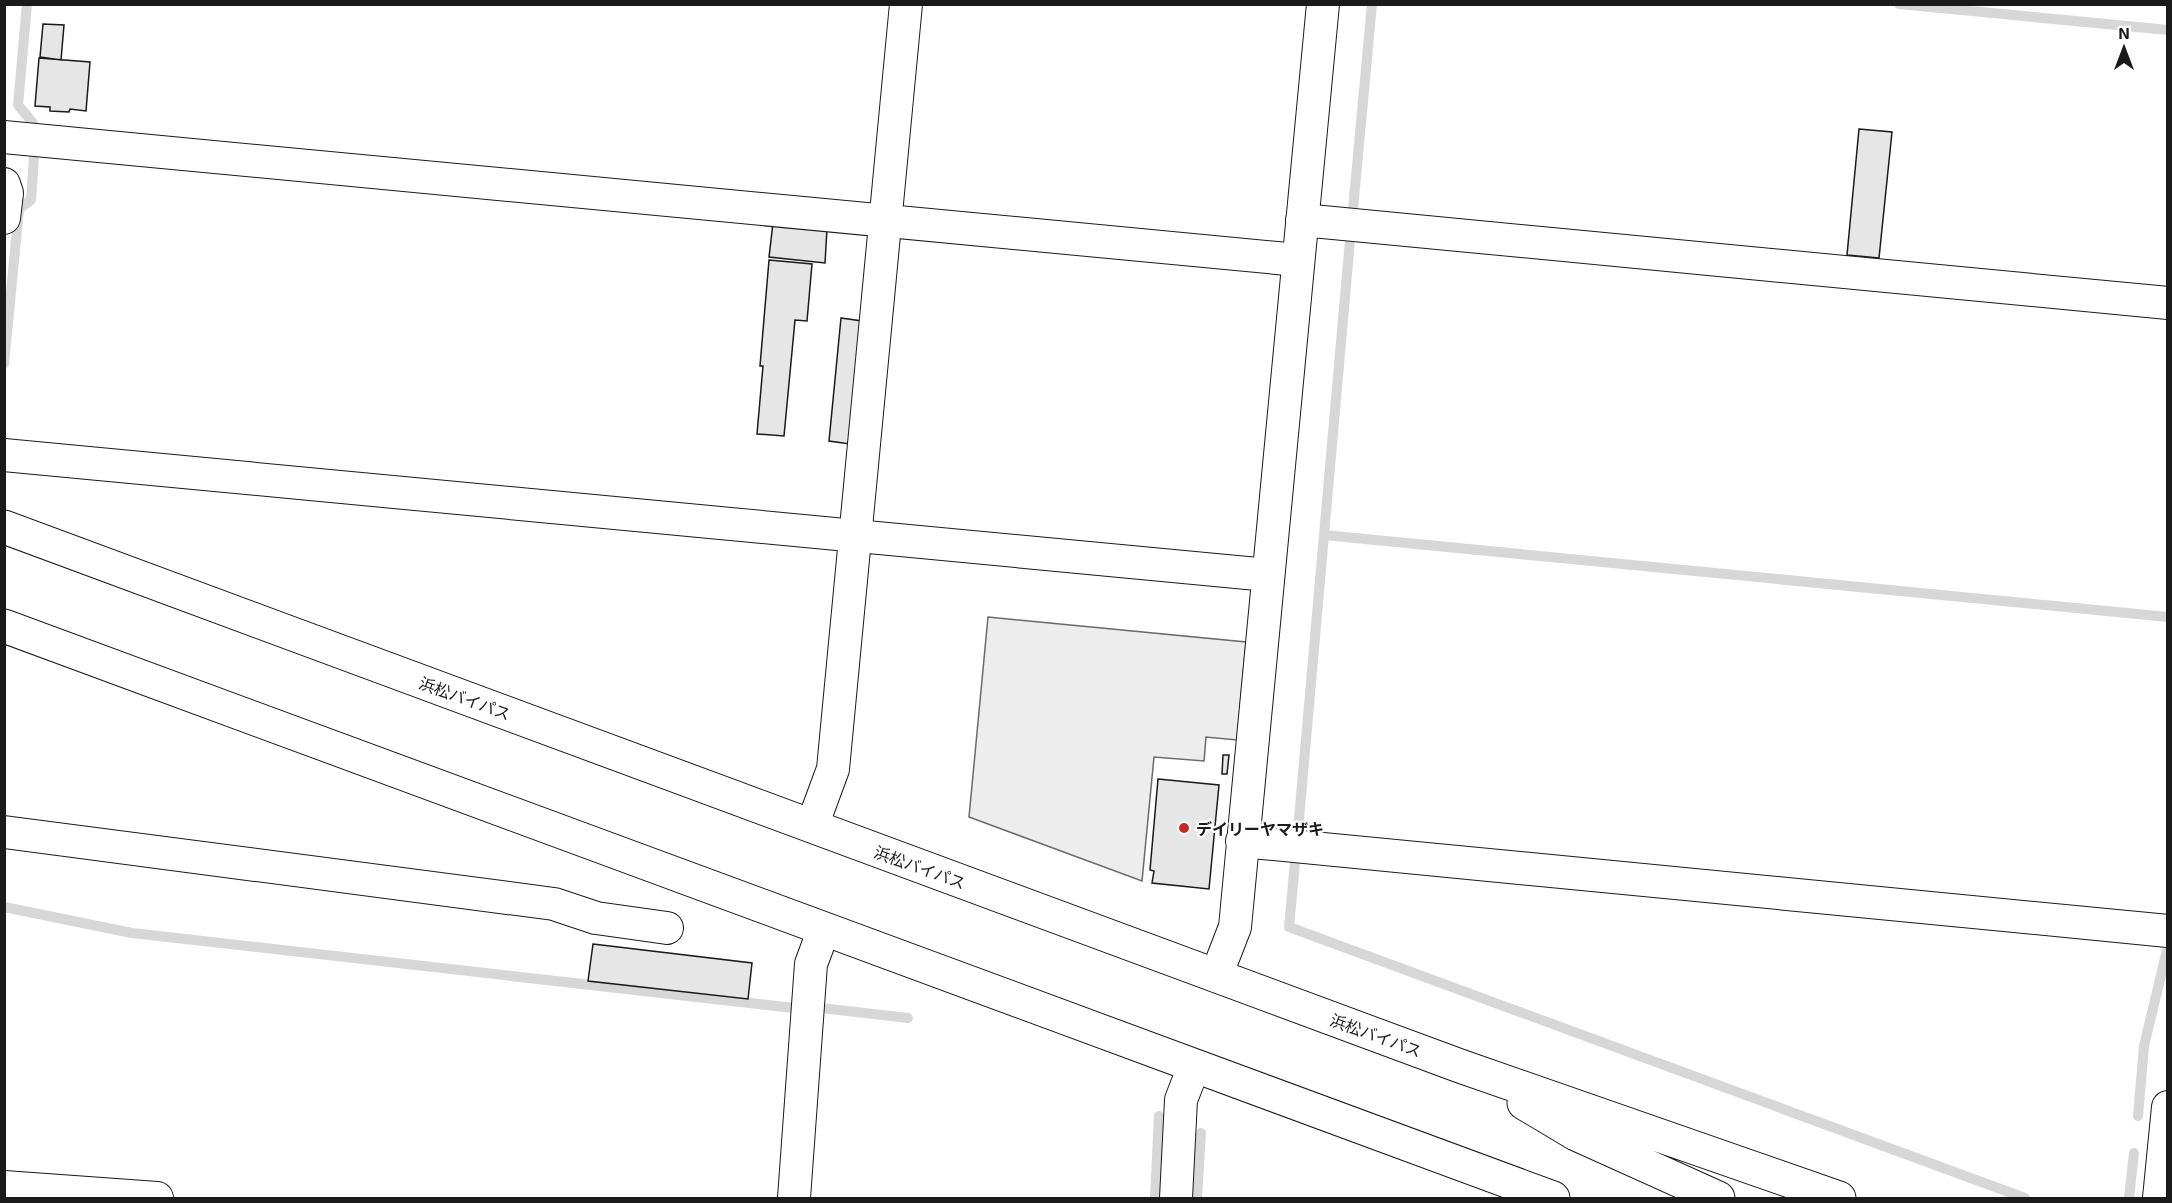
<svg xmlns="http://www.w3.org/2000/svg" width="2172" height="1203" viewBox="0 0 2172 1203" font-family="'Exo 2','Noto Sans JP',sans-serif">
<rect width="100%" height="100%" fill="#fff"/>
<!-- pitch -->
<path fill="#ededed" stroke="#6a6a6a" stroke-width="1.5" d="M988 617 1246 642 1237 740 1206 737 1204 761 1154 757 1142 881 969 817Z"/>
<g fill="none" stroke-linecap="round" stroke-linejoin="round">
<!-- stream -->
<path stroke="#d7d7d7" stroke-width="10" d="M27 4 18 105 33 123
M1899 4 2168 30
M1353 209 1372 4
M4 364 19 209 31 200 34 156
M1324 535 2168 617
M1298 830 1350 240
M1295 862 1289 927 2025 1198
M4 907 132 933 794 1008
M821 1008 908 1018
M2138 1116 2144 1046 2167 950
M1155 1198 1159 1116
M1197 1198 1201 1133
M2129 1198 2134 1153"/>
</g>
<!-- building -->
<path fill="#e6e6e6" stroke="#1a1a1a" stroke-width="1.5" d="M43 24 64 25 61 60 40 57Z
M39 58 90 62 86 111 70 109 69 112 50 111V107L35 106Z
M1859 129 1892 132 1879 258 1847 255Z
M773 223 827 229 825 263 769 257Z
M769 260 812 264 807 321 795 320 784 436 757 434 763 366H760Z
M841 318 862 321 850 444 829 441Z
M1223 755H1229L1227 774H1222Z
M1158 779 1219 785 1209 889 1152 883 1154 871 1150 870Z
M593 944 752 963 748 999 588 981Z"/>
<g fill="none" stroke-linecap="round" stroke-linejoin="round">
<!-- minor casing -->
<g stroke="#1a1a1a" stroke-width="34">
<path id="minor" d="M4 137 1298 260
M4 184 7 193 4 218
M1302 220 2168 303
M4 455 1268 575
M812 826 833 769 906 4
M4 832 554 904 596 918 667 928
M1242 841 2168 931
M1216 976 1235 927 1323 4
M4 1187 157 1198
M794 1198 811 964 824 929
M1176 1198 1181 1100 1194 1066
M2159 1198 2168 1107"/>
</g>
<!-- trunk casing -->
<g stroke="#1a1a1a" stroke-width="35">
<path id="trunk" d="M4 527 1460 1066 1839 1198
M4 626 1553 1198
M1524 1103 1576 1134 1718 1198"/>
</g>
<!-- minor -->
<use href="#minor" stroke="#fff" stroke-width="32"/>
<!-- trunk -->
<use href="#trunk" stroke="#fff" stroke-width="33"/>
</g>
<!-- markers -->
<circle fill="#c62828" stroke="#fff" stroke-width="2" cx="1184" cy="828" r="6"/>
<g text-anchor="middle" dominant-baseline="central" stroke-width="4.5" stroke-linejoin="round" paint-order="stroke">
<!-- street labels -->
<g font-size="16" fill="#1a1a1a" stroke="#fff">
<text transform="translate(465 698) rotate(20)">浜松バイパス</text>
<text transform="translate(920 867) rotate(20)">浜松バイパス</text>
<text transform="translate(1376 1035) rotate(20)">浜松バイパス</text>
</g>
<!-- poi labels -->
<g font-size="16" font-weight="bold" fill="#1a1a1a" stroke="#fff" text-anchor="start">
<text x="1196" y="828">デイリーヤマザキ</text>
</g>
</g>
<!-- border -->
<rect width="2172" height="1203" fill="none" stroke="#1a1a1a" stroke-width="12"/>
<!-- north arrow -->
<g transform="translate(2124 48)" stroke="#ffffff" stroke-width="4.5" paint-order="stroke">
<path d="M0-4.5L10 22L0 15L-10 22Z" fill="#1a1a1a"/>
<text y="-9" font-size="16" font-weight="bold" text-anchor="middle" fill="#1a1a1a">N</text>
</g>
</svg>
